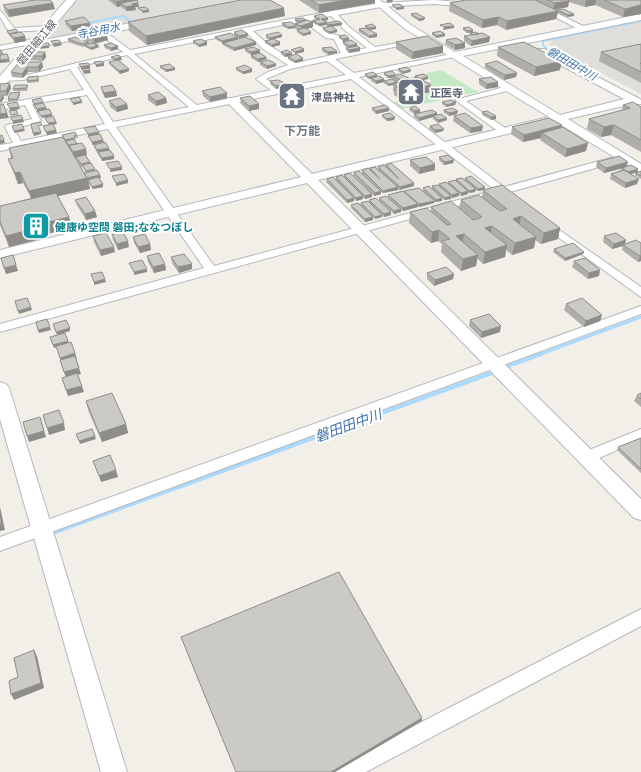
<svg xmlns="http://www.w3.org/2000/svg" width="641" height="772" viewBox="0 0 641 772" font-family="'Golos Text','Noto Sans JP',sans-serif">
<rect width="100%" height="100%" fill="#f1efe8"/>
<!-- industrial -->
<path fill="#e0deda" d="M75 0H247L46 41Z
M641 21V94L548 45 554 40Z"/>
<!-- green -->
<path fill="#c5e8c5" d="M441 70 478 92 397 110 388 104 430 92 422 84 432 81 422 74Z"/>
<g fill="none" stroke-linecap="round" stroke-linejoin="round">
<!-- stream-far2 -->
<path stroke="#aadaff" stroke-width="2" d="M99 31 91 22 124 16 133 24
M551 53 543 45V41L641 21"/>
<!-- stream-far1 -->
<path stroke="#aadaff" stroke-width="3" d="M538 355 641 317"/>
<!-- stream -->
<path stroke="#aadaff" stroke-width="4" d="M503 368 541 354
M55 532 497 371"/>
<!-- minor casing -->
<g stroke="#b5b8bc" stroke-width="2">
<path id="minor" d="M434 0 458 2 495 0 458 6 434 4 381 7 338 15 348 26 375 47 415 40 419 42 335 59 354 73 457 53 458 55 454 57 359 77 504 187 614 157 617 158V162L510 192 513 195 512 197H504L501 194 0 332V324L204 268 108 129 0 151V145L13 143 5 127 6 125 32 119 25 105 0 110V104L84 90 70 69 23 80 0 81V77L23 76 123 52 100 34V30H103L130 50 332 11 381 3ZM331 16 340 25 342 28 367 48 348 52 340 36 332 34 311 20ZM303 21 326 38 334 39 341 53 296 63 269 45 253 31ZM246 32 263 49 288 65 268 72 256 79 271 90 197 105 134 54ZM127 55 189 107 113 122 77 67ZM327 61 346 75 280 88 266 79 290 69ZM351 79 495 190 214 266 116 127ZM87 95 105 124 21 141 14 129 41 121 32 104Z
M522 0H530L589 29 582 31Z
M0 10 14 28 48 26 52 28 48 30 9 32 0 17Z
M38 38H41V42L0 50V46Z
M508 86H511V90L466 101 508 130V134H502L455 100Z
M545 220 641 287V297L541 225 540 223Z
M641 306V314L0 551V537Z
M641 429V440L587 463 582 461 579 457 582 453Z
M641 609V626L366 772H335L338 765Z"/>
</g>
<!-- tertiary casing -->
<g stroke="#b5b8bc" stroke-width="2">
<path id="tertiary" d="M371 0H380L411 25 455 52 641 14V20L463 56 560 115 624 99 538 53V49H544L638 98 641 100V104H632L568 119 641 164V173L556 122 318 180 641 499V520L634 518 307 183 0 258V250L301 177 227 102V98H235L312 174 549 117 405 29Z
M151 19 155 22 154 24 34 48 29 45 34 42Z
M0 382 6 384 9 388 127 772H101L0 419Z"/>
</g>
<!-- secondary casing -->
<g stroke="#b6babf" stroke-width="2">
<path id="secondary" d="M66 0H76L4 86 0 87V76Z"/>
</g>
<!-- minor -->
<use href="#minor" fill="#fff" fill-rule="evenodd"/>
<!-- tertiary -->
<use href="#tertiary" fill="#fff" fill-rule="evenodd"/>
<!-- secondary -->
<use href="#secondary" fill="#fff" fill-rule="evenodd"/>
</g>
<!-- wall -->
<path fill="#afaea9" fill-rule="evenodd" d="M108 0H133L139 7H135L136 10 127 11 122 8 121 6 117 7Z
M299 0H375V3L319 13Z
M466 0H641V14L623 17 595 5 585 7 569 2 568 7 555 9 574 16 567 17 558 13 556 19 506 30 497 25 482 28 449 11 450 3Z
M3 5 55 9 9 17 5 12Z
M411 14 424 20 419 21 411 16Z
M285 16 147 45 129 31 128 22Z
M314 16 328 20 323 21 326 25 319 26 313 23V27L306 29 311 32V34L303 36 297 32V30H298L295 29V28L288 29 282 26V23L295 25 298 23 295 21V19L306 20V21L313 22V21L317 20 314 18Z
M65 21 91 27 72 31 66 25Z
M327 23H342V25L332 27 337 30V32L329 34 323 30V28L327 27Z
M365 26 376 29 369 30 377 34V37L369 38 359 32V29L366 28Z
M463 28 473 32 467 33 463 30Z
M7 31 18 32 25 36 26 41 15 43 11 37H10Z
M234 32 248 36 239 38 234 34Z
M432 33 445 34V36L436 38 432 35Z
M470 33 479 34 490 37 489 42 471 46 464 41V36L470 35Z
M84 35 107 36 108 40 94 44 98 45 99 47 91 50 85 47V46L83 47 68 42V39L89 43 94 44 85 40Z
M266 35H282V37L274 39 280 45 272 47 265 43V41L270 40 266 38Z
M339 36 357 44V46L360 48V51L349 53 346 50V48H349L343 44V41L339 38Z
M215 37 256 42V45L234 51 223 45V43L215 39Z
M446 40 465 48 455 50 445 44Z
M193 41 207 42V45L199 47 193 43Z
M396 42 443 46V53L412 59 396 49Z
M641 44V83L599 61 601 52Z
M104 45 118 46V49L111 51 105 48Z
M498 47 560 70 534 76 497 56Z
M322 48 337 53 328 55 322 51Z
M245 49 260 50V53L251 55 245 51Z
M45 52 46 57 43 61 28 60 27 56Z
M281 52 292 55 285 57 281 54Z
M251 55 267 59 258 62 251 58Z
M111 57 122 60H119L129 71 120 74 109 64V62L114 61 112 59Z
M288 57 303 61 295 63 288 59Z
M42 62 43 67 39 72H28L23 78 12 77 11 72Z
M260 62 276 64V66L267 69 260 65Z
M485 64 517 73 516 77 504 80 485 68Z
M160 66 175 68V70L166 72 160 68Z
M236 68 252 72 243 74 236 70Z
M398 69 411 70 410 72 402 74 398 71Z
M384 73 396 75 411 79 415 78V76L428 79 423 80 431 85 430 92 400 99 394 95V92L393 91V85L388 86 384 83V82L376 84 371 81V79H369L365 76V74L377 75V77L384 81 392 79V78H388L384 75Z
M39 79V82L28 83 27 81Z
M479 79 498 87 486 89 479 84Z
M270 81 287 86 276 89 270 84Z
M0 84 11 88 7 96H3L4 98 0 103Z
M28 87 27 91H14L13 89Z
M101 87 116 91 117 96 105 98 102 92Z
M202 91 227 98 210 102 203 96Z
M20 92V95L18 101 8 102V99Z
M286 92 298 98 292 99 286 94Z
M148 95 166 98 167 103 156 106 148 100Z
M240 98 259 104V109L249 111 241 103Z
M109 101 127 104 128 109 117 112 110 107Z
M442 102 455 105 446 107 442 104Z
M623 105 641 107V152L611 135 601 137 587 129 589 119 622 110Z
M372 108H389V111L376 114 372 110Z
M410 108 420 110V113L414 114 409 110Z
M444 110 457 114 449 116 443 112Z
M482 112 496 119 491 120 482 115Z
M437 113V115L447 120 438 123 433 119V117L419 121 414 117V114Z
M382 115 395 117 394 120 387 121 382 117Z
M454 116 482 131 470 133 453 121Z
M562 125 561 128 586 151 565 157 540 140 541 138 523 142 511 134 512 127Z
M430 126 443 131 435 133 429 129Z
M62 135H77L78 138H75V141L87 155H86L95 171 100 175 101 178H99L103 184V187L93 189 88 180 90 189 58 196 69 217 72 228 47 234 48 237 9 247 0 225V206L31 198 23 183 18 184 8 159 11 158 9 148 63 137ZM75 157H76L81 167H83L86 173H84Z
M94 145 109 148V150L114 156V159L102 161 94 147Z
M439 157 454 160 453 163 444 165 439 160Z
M410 160 435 164V170L419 174 410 166Z
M597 162 627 167 638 169 637 172 631 174 637 184 625 188 610 179 611 174 621 170V169L604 173 596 167Z
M386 165 414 186 399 190 398 188V190L383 193 381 192V194L374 196 353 175 354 173H362V170H370V168L378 169V167H385Z
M641 171V179L635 175V173Z
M344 175 372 194V197L365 199 363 197V199L356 201 354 199V201L347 203 326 182 327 179 336 180V177H344Z
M465 178 485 187 484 190 560 228 558 239 541 244 535 240 534 248 512 255 506 250 505 257 483 264 477 258 476 266 461 271 441 252 442 244 438 241 431 243 409 223 410 212 431 211V207L459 208 461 200 482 197 483 190 478 191 476 190 475 192 469 193 468 192V194L461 196 459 194V196L452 198 451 197V199L444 200 442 198V201L435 202H434V203L419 207 418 206V207L403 211 401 210V212L394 214 379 201V198H388V195L404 193V191H423V188H432V186L439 185V184H448V182L456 181V179L464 180Z
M75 200 95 211 97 217 86 220 77 205Z
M369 200 391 212V215L384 217 382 216V217L375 219 373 217V220L365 222 351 208V205H360L361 203 369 202Z
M112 234 129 247 118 250 113 240Z
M93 236 115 252 101 256 94 242Z
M604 236 626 240 625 244 636 240 641 261 638 262 622 250 623 246 612 249 603 242Z
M133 237 150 244 151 250 140 253 134 243Z
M554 249 584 252 583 254 565 261 553 252Z
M147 256 165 264 166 270 154 273 148 262Z
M171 257 192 269 179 273 172 263Z
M574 261 599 276 588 279 572 267Z
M427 273 454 274 453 279 434 286 427 279Z
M566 304 602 315 600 321 584 327 564 310Z
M470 320 500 332 481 338 469 326Z
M641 393V407L634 401 637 395Z
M86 401 126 424 128 433 102 442 88 410Z
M641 438V473L617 450 618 447Z
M181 637 422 718V721L335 772H236Z"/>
<!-- shaded-wall -->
<path fill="#8f8d8a" d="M128 0H133L134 3H138L139 7H135L136 10 127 11 126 7 121 3V6L117 7 116 2Z
M346 0H375V3L319 13V5Z
M387 0H393L392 2 387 3Z
M586 0H596L595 5 585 7Z
M569 1 568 7 553 10 555 3Z
M53 3 55 9 9 17 8 10Z
M641 5V14L623 17 625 9Z
M404 7V9L396 10V8Z
M284 8 285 16 147 45 146 36Z
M149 10V12L143 13 142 11Z
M558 11 556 19 506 30 507 21Z
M574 14V16L567 17 568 15Z
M499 17 497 25 482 28 483 20Z
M328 18V20L321 21V19Z
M425 18 424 20 419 21V19Z
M313 22V27L301 31V26Z
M327 22 326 25 319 26V24Z
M90 23 91 27 72 31 71 26Z
M342 23V25L327 27V25Z
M295 26V28L288 29V27Z
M454 26V28L443 30 444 27Z
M376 27V29L369 30V28Z
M337 30V32L329 34V32Z
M473 30V32L467 33 468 31Z
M311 32V34L303 36V34Z
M248 34V36L239 38V36Z
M377 34V37L369 38V36Z
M445 34V36L436 38 437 36Z
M282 35V37L270 40V38Z
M25 36 26 41 15 43 14 38Z
M107 36 108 40 94 44V39Z
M238 37V40L222 44V41Z
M490 37 489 42 471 46 472 41Z
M349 38V40L343 41V39Z
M207 42V45L199 47V45Z
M256 42V45L234 51V48Z
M280 42V45L272 47V45Z
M49 43V48L37 49 36 47Z
M61 43 62 45 54 47 53 44Z
M465 43V48L455 50V45Z
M357 44V46L349 48V46Z
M98 45 99 47 91 50V48Z
M118 46V49L111 51V48Z
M443 46V53L412 59 413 52Z
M360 48V51L349 53V50Z
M304 49V52L295 54V52Z
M260 50V53L251 55V52Z
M337 51V53L328 55V52Z
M45 52 46 57 43 61 42 56Z
M292 53V55L285 57V54Z
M121 57 122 60 115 61V59Z
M266 57 267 59 258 62V59Z
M303 58V61L295 63V61Z
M9 59 10 62 0 63V60Z
M562 61 560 70 534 76 536 67Z
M42 62 43 67 39 72 38 67Z
M104 63V66L96 67V65Z
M276 64V66L267 69V66Z
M90 65V68L81 69V67Z
M27 67 28 72 23 78 22 74Z
M175 68V70L166 72V70Z
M129 69V71L120 74 119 71Z
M252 69V72L243 74V72Z
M90 70 91 73 84 74 83 71Z
M411 70 410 72 402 74 403 72Z
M517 73 516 77 504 80 505 75Z
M377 75V78L369 79V77Z
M388 76H393L392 78H388Z
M428 77V79L420 81V79Z
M384 79V82L376 84V81Z
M397 82 396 84H393V85L388 86 389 84Z
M498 82V87L486 89 487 84Z
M10 83 11 88 7 96 6 91Z
M287 84V86L276 89V86Z
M431 85 430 92 400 99V92Z
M116 91 117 96 105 98 104 93Z
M227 93V98L210 102V97Z
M3 95 4 98 1 103 0 100Z
M298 95V98L292 99V97Z
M166 98 167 103 156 106V101Z
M82 101V103L73 105V103Z
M456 102 455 105 446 107 447 105Z
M127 104 128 109 117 112 116 107Z
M259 104V109L249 111V106Z
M19 107 20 109 10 111V108Z
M46 107 47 110 37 112V109Z
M389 108V111L376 114V111Z
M420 110V113L414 114 415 111Z
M458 111 457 114 449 116V113Z
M7 113 9 118 0 119V114Z
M437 113V116L419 121V118Z
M52 114V116L42 118 41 116Z
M496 116V119L491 120V117Z
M395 117 394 120 387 121V119Z
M447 118V120L438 123V120Z
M23 119 24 122 13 124V121Z
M56 122 57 124 49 126 48 123Z
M562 125 560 133H542L541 138 523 142 524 135Z
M614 125 611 135 601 137 604 127Z
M483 126 482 131 470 133 471 128Z
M24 129 25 131 14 133V131Z
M444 129 443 131 435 133V130Z
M56 130 57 133 47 135 46 132Z
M41 132V134L34 136 33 133Z
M99 132V134L88 137V134Z
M4 140 5 143 0 144V141Z
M103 140 104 142 92 145V142Z
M588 143 586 151 565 157 567 149Z
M109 148V151L98 153 97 150Z
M86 149 87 155 74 158 73 152Z
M114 156V159L102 161V158Z
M454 160 453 163 444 165 445 162Z
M628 162 626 167 604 173 606 168Z
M435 164V170L419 174 420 168Z
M122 167V170L110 172V169Z
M638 169 637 172 628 175V172Z
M20 172 23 183 18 184 15 173Z
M100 175 101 178 88 180 90 189 32 202 29 191Z
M639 179 637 184 625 188 626 183Z
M128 180V183L116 186V183Z
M414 183V186L399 190 400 187Z
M103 184V187L93 189 92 187Z
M398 187V190L383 193V191Z
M485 187 484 190 478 191V189Z
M476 189 475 192 469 193V191Z
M381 191V194L374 196 375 193Z
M468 191V194L461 196V193Z
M459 193V196L452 198V195Z
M372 194V197L365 199V196Z
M363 196V199L356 201V198Z
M451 196V199L444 200 445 198Z
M354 198V201L347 203V200Z
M442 198V201L435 202 436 200Z
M435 201 434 203 419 207V204Z
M418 204V207L403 211V208Z
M401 209V212L394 214V211Z
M95 211 97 217 86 220 85 214Z
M391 212V215L384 217V214Z
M382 215V217L375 219V217Z
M521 216 519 227 513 219Z
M69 217 72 228 47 234 48 237 9 247 6 236 44 223Z
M373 217V220L365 222V219Z
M492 226 490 237 485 228Z
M560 228 558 239 541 244 544 233Z
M439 230 438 241 431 243 432 232Z
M464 234 462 245 456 236Z
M536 237 534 248 512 255 515 243Z
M626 240 624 245H623V246L612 249 614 244Z
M128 241 129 247 118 250 117 244Z
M150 244 151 250 140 253 138 247Z
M507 245 505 257 483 264 485 252Z
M114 247 115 252 101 256 100 250Z
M584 252 583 254 565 261V258Z
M478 255 476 266 461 271 463 259Z
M640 256H641V261L638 262Z
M165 264 166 270 154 273 153 267Z
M192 264V269L179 273 178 267Z
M16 265 18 271 6 274 4 268Z
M147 269V272L134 275V272Z
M600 270 599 276 588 279 589 273Z
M454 274 453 279 434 286 435 280Z
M105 279 106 282 94 285V282Z
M31 307 32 310 19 314 18 311Z
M602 315 600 321 584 327 586 321Z
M501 326 500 332 481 338 482 332Z
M50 327 51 330 39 333 38 330Z
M70 328V331L57 335 56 332Z
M68 341 69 344 54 348 53 345Z
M75 353 77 359 62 364 60 358Z
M79 368 81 374 66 378 64 372Z
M82 386 84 392 68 396 66 390Z
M40 417 46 437 29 442 27 436Z
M64 423 65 430 49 435 47 428Z
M126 424 128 433 102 442 99 433Z
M95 436 96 439 80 444 79 441Z
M116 470 118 477 101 482 99 476Z
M0 507 5 530 0 531Z
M34 650 37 656 44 688 14 700 11 694Z
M422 718V721L335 772H331Z"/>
<!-- building -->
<path fill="#cccac5" stroke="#8f8d8a" d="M35 0H50L53 3 8 10 3 5Z
M113 0H128L116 2Z
M137 0 138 3 132 4 135 5 126 7 121 3Z
M241 0H270L284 8 146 36 128 22Z
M311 0H346L319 5Z
M466 0H535L558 11 507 21 499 17 483 20 450 3Z
M547 0H568L569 1 555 3Z
M604 0H641V5L625 9Z
M399 4 404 7 396 8 392 5Z
M145 7 149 10 142 11 138 8Z
M563 9 574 14 568 15 557 10Z
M416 13 425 18 419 19 411 14Z
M322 14 328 18 321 19 327 22 319 24 313 21 320 19 314 16Z
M84 17 90 23 71 26 65 21Z
M303 18 306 20 298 21 295 19Z
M307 20 313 22 301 26 295 24Z
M338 21 342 23 327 25V23Z
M291 22 295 25V26L288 27 282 23Z
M450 23 454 26 444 27 440 25Z
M372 24 376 27 369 28 365 26Z
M331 26 337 30 329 32 323 28Z
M469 27 473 30 468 31 463 28Z
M305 28 311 32 303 34 297 30Z
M366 28 377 34 369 36 359 29Z
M16 29 18 32 9 34 7 31Z
M100 30 107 36 94 39 84 35Z
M242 30 248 34 239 36 234 32Z
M440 31 445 34 437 36 432 33Z
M21 32 25 36 14 38 10 34Z
M278 32 282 35 270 38 266 35Z
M476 32 479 34 474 35 470 33Z
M230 33 238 37 222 41 215 37Z
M482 33 490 37 472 41 464 36Z
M345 35 349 38 343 39 339 36Z
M427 36 443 46 413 52 396 42Z
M75 37 89 42 82 44 68 39Z
M245 37 256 42 234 48 223 43Z
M456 38 465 43 455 45 446 40Z
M201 39 207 42 199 45 193 41Z
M273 39 280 42 272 45 265 41Z
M59 40 61 43 53 44 51 41Z
M351 40 357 44 349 46 343 42Z
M524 42 562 61 536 67 498 47Z
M49 43V46L36 47V44Z
M92 43 98 45 91 48 84 45Z
M111 43 118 46 111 48 104 45Z
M641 44V63H640L641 64V72L601 52Z
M357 46 360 48 349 50 346 48Z
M253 47 260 50 251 52 245 49Z
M300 47 304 49 295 52 291 50Z
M331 47 337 51 328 52 322 48Z
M0 50H1L3 54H0Z
M287 50 292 53 285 54 281 52Z
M30 52H45L42 56H27Z
M260 53 266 57 258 59 251 55Z
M7 54 9 59 0 60V55Z
M296 54 303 58 295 61 288 57Z
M118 55 121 57 115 59 111 57Z
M118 60 129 69 119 71 109 62Z
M269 60 276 64 267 66 260 62Z
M102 61 104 63 96 65 94 62Z
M497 61 517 73 505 75 485 64Z
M19 62H42L38 67H27L22 74 11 72Z
M88 63 90 65 81 67 79 64Z
M169 64 175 68 166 70 160 66Z
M245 65 252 69 243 72 236 68Z
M406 67 411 70 403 72 398 69Z
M89 68 90 70 83 71 82 69Z
M392 71 396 75 388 76 384 73Z
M373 72 377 75 369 77 365 74Z
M400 74 411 79 403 81 393 76Z
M423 74 428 77 420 79 415 76Z
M38 76V80L27 81 28 77Z
M379 76 384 79 376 81 371 78Z
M417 77 431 85 400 92 395 88 399 87 393 84Z
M491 77 498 82 487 84 479 79Z
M392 79 397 82 389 84 384 81Z
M278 80 287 84 276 86 270 81Z
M10 83 6 91H0V84Z
M15 85H28L26 88 13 89Z
M112 85 116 91 104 93 101 87Z
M220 87 227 93 210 97 202 91Z
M292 90 298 95 292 97 286 92Z
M20 92 17 99H8L10 93Z
M158 92 166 98 156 101 148 95Z
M250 96 259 104 249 106 240 98Z
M79 97 82 101 73 103 70 99Z
M41 98 43 102 34 104 32 100Z
M120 98 127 104 116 107 109 101Z
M451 100 456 102 447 105 442 102Z
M17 102 19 107 10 108 7 104Z
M633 102 641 107V140L614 125 604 127 589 119 630 108 623 105Z
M43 103 46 107 37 109 34 105Z
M3 104 7 113 0 114V105Z
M385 105 389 108 376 111 372 108Z
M415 106 420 110 415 111 410 108Z
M452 108 458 111 449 113 444 110Z
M49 109 52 114 41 116 38 111Z
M16 110 18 114 11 115 9 111Z
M432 110 437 113 419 118 414 114Z
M487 111 496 116 491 117 482 112Z
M390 113 395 117 387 119 382 115Z
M465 113 483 126 471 128 454 116Z
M441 114 447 118 438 120 433 116Z
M21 115 23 119 13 121 10 117Z
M53 116 56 122 48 123 45 118Z
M549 118 562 125 524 135 512 127Z
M40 122 42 125 38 126 41 132 33 133 31 124Z
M22 124 24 129 14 131 12 126Z
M53 124 56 130 46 132 43 126Z
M438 124 444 129 435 130 430 126Z
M95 126 99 132 88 134 84 128Z
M563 127 588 143 567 149 542 133Z
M75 132 77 135 74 136 75 138 65 140 62 135Z
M100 134 103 140 92 142 88 136Z
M2 135 4 140 0 141V136Z
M63 137 87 178 29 191 20 172 15 173 8 159 13 158 9 148Z
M74 139 77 144 69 145V147L66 141Z
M105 142 109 148 97 150 94 145Z
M82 143 86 149 73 152 69 145Z
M110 150 114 156 102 158 98 152Z
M85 155 90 162 81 164 76 157Z
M448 155 454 160 445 162 439 157Z
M619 156 628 162 606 168 597 162Z
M426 157 435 164 420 168 410 160Z
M118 161 122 167 110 169 106 163Z
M91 163 95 169 86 171 82 165Z
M391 163 414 183 400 187 378 167 384 165 399 179 386 165Z
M631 165 638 169 628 172 622 168Z
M375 167 398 187 383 191 362 170 368 168 380 179 370 168Z
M97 170 100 175 87 178 84 173Z
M624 170 639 179 626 183 611 174Z
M359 171 381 191 375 193 354 173Z
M641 171V176L635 173Z
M350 173 372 194 365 196 344 175Z
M124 174 128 180 116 183 112 176Z
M342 175 363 196 356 198 336 177Z
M471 176 485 187 478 189 465 178Z
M98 177 103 184 92 187 88 180Z
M333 177 354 198 347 200 327 179Z
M462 178 476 189 469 191 456 179Z
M455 180 468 191 461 193 448 182Z
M446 182 459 193 452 195 439 184Z
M438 185 451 196 445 198 432 186Z
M502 185 560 228 544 233 521 216 513 219 536 237 515 243 492 226 485 228 507 245 485 252 464 234 456 236 478 255 463 259 442 241 450 239 439 230 432 232 410 212 427 208 447 225 451 224 431 207 451 201 473 220 482 217 461 200 479 195 500 211 507 209 483 190Z
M429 186 442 198 436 200 423 188Z
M419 188 435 201 419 204 404 191Z
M403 191 418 204 403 208 388 195Z
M56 193 69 217 44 223 45 226 6 236 0 222V206Z
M386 196 401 209 394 211 379 198Z
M86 197 95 211 85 214 75 200Z
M376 198 391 212 384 214 369 200Z
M368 201 382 215 375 217 361 203Z
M358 203 373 217 365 219 351 205Z
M123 232 128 241 117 244 112 234Z
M106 233 114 247 100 250 93 236Z
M616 233 626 240 614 244 604 236Z
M145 234 150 244 138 247 133 237Z
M636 240 641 243V256H640L623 245Z
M573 243 584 252 565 258 554 249Z
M159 253 165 264 153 267 147 256Z
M184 254 192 264 178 267 171 257Z
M13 255 16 265 4 268 1 258Z
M585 258 600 270 589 273 574 261Z
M142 260 147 269 134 272 129 263Z
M446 267 454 274 435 280 427 273Z
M102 272 105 279 94 282 91 274Z
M27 298 31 307 18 311 15 301Z
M582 298 602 315 586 321 566 304Z
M489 314 501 326 482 332 470 320Z
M47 319 50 327 38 330 36 322Z
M66 320 70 328 56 332 53 324Z
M65 333 68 341 53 345 50 337Z
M71 342 75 353 60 358 56 346Z
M75 356 79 368 64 372 60 360Z
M77 373 82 386 66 390 62 378Z
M112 393 126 424 99 433 86 401Z
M641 393V399L637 395Z
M59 410 64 423 47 428 43 415Z
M40 417 44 431 27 436 23 422Z
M92 429 95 436 79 441 76 434Z
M641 438V469L618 447Z
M110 455 116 470 99 476 93 461Z
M0 514 2 524H0Z
M339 572 422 718 331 772H236L181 637Z
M34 650 41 683 11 694 9 681 18 677 14 658Z"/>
<!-- icons -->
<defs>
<g id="temple-square" transform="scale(1.4375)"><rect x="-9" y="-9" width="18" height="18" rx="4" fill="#6b7280" stroke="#fff"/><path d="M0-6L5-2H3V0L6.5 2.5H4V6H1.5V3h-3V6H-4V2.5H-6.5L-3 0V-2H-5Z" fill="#fff"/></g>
<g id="building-square" transform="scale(1.4375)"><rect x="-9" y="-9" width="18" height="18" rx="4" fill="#0f9aa8" stroke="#fff"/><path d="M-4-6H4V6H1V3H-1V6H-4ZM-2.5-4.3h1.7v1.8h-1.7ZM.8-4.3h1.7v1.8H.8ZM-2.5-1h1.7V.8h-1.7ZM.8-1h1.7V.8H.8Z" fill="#fff"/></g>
</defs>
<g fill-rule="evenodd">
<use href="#temple-square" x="411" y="92"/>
<use href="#temple-square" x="292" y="96"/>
<use href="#building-square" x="36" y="226"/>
</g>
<g text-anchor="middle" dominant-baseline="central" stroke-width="4" stroke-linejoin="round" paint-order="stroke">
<!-- far-water labels -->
<g font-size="11" font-style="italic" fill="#4174aa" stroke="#fff">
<text transform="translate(98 30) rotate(-11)">寺谷用水</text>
<text transform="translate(572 63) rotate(30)">磐田田中川</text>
</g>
<!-- far-street labels -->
<g font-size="11" fill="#5f6368" stroke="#fff">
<text transform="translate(36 42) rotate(-50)">磐田細江線</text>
</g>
<!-- far-worship labels -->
<g font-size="11" font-weight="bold" fill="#5b616d" stroke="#fff" text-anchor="start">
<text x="430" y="92">正医寺</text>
<text x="311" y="96">津島神社</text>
</g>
<!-- far-culture labels -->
<g font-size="11" font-weight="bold" fill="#0d838f" stroke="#fff" text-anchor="start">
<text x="55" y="226">健康ゆ空間 磐田;ななつぼし</text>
</g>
<!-- far-quarter labels -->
<g font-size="12" font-weight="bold" fill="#70757a" stroke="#fff">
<text x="302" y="130">下万能</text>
</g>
<!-- water labels -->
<g font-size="14" font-style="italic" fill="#4174aa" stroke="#fff">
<text transform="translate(348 425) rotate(-20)">磐田田中川</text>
</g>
</g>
</svg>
